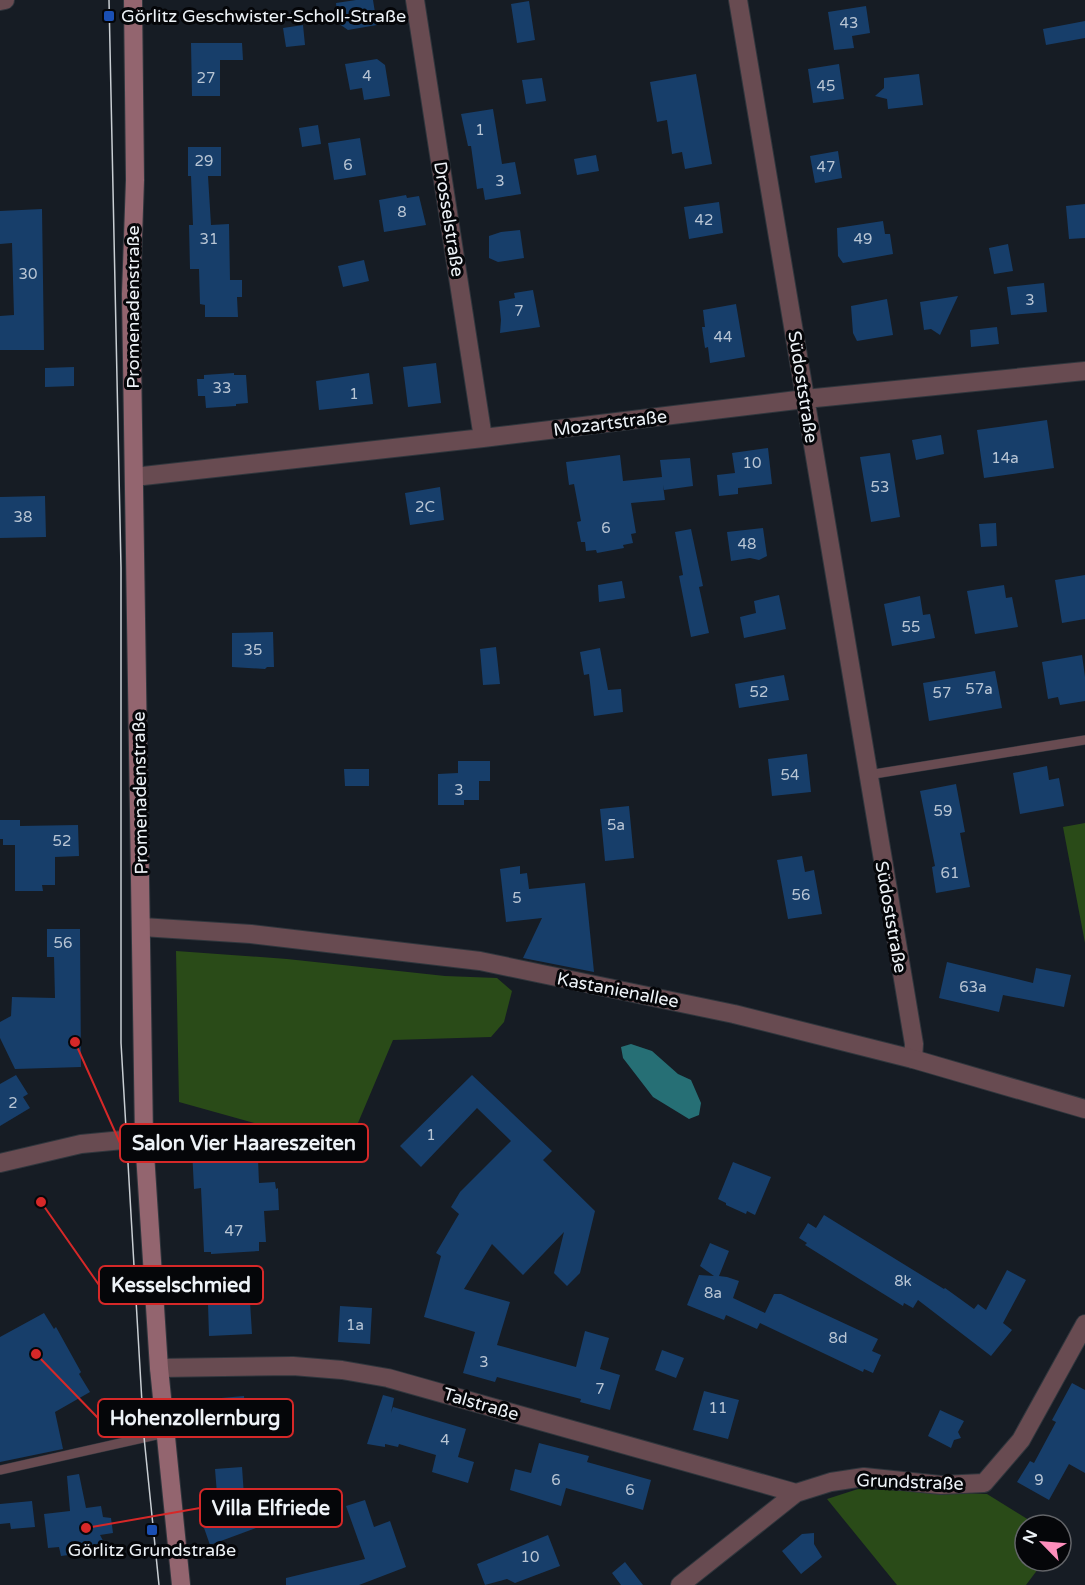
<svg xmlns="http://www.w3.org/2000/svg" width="1085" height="1585" viewBox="0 0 1085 1585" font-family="'Varela Round',sans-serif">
<rect width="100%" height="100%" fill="#161c24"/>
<!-- green -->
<path fill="#2a4b18" d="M1085 823V943L1063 827Z
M176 951 287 959 445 976 497 978 512 991 504 1022 491 1037 393 1040 347 1149 179 1102Z
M858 1489 987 1494 1037 1525H1025V1561H1044L1026 1585H897L827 1499Z"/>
<!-- water -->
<path fill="#266f75" d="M631 1044 652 1051 678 1074 691 1080 701 1103 699 1115 689 1119 653 1097 623 1058 621 1047Z"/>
<!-- building -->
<path fill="#173e6a" d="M356 0H373L377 25 348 30 332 19 337 12 336 3Z
M529 1 535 40 517 43 511 4Z
M866 6 870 33 852 36 854 48 834 50 828 12Z
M1085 21V38L1046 45 1043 29Z
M303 25 305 45 286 47 283 28Z
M191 43H242L243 60H220V96H192Z
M377 59 385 65 390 96 364 100 362 88 350 90 345 64Z
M839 64 844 99 813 103 808 69Z
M696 74 712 164 685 169 682 152 672 154 667 120 657 122 650 82Z
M919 74 923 105 888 109 887 99 875 96 884 88V78Z
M542 78 546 101 526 104 522 80Z
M493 109 502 164 515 162 521 194 485 200 483 188 477 189 471 146H468L461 114Z
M318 125 321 144 302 147 299 128Z
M360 138 366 175 334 180 328 143Z
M188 147H221V176H208L211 225 229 224 230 280H242V297H237L238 317H205V305L200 304 199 269H190L189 225H193L191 176H188Z
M838 151 842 178 815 183 810 156Z
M596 155 599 171 577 175 574 159Z
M406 195 407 198 419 196 426 225 384 232 379 200Z
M719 202 723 233 689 239 684 207Z
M1085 204V238L1069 239 1066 206Z
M42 209 44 350H0V316L14 315 12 243 0 244V211Z
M883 221 885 234H890L893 254 843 263 838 256 837 228Z
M520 230 524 258 498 262 489 258V236L501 232Z
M1008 244 1013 271 994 274 989 248Z
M364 260 369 281 343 287 338 266Z
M1044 283 1047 312 1011 315 1007 287Z
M533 290 540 327 500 333 501 320 499 301 515 298 514 293Z
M958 296 940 335 931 329 924 330 920 302Z
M887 299 893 335 857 341 853 333 851 306Z
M736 304 745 357 710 363 708 347 705 348 702 327H705L703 310Z
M997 327 999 344 971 347 970 330Z
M436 363 441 403 408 407 403 367Z
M74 367V386L45 387V368Z
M234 373V375H246L248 403 236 404V406L206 408 205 396H198L197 379H204V375Z
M369 373 373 404 319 410 316 381Z
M1047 420 1054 468 984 478 977 430Z
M941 435 944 454 916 460 912 440Z
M768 448 772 484 738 488V494L719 496 717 475 735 473 732 453Z
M890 453 900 517 871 522 860 457Z
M620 455 623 481 662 477 660 460 690 458 693 486 664 490 663 485 665 500 631 503 636 533 631 534 633 543 623 545 624 548 597 553 596 550 586 551 585 542H581L577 522 581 521 574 484 569 485 566 462Z
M440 487 444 520 410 525 405 493Z
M45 496 46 537 0 538V497Z
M996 523 997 546 981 547 979 524Z
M763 528 767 556 759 560 750 558 731 561 727 532Z
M691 529 703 586 699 587 709 633 691 637 679 576 683 575 675 532Z
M1085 575V619L1062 623 1055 580Z
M622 581 625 598 599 602 598 585Z
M1004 585 1006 598 1012 597 1018 627 975 634 967 591Z
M779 595 786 629 744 638 740 617 756 613 754 601Z
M920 596 923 615 930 614 935 638 892 646 884 604Z
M273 632 274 667H267L265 669 232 667V633Z
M496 647 500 684 483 685 480 649Z
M600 648 608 690 621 689 623 712 594 716 589 674 584 675 580 652Z
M1082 655 1085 677V701L1060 705 1058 697 1048 699 1042 662Z
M995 671 1002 708 929 721 923 683Z
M784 675 789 700 739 708 735 684Z
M807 754 811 792 772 796 768 759Z
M458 761H490V781H479V800H464V805H438V774L458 773Z
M1047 766 1049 780 1059 778 1064 806 1020 814 1013 773Z
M344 769H369V786H345Z
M956 784 965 832 960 833 970 887 936 893 932 867 935 866 920 791Z
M629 806 634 858 605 861 600 809Z
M0 820H20V826L78 825 79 856 55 857V885H42L43 891H15V845H3V839H0Z
M802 856 805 872 814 870 822 914 788 919 777 860Z
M520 866V874L527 873 529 889 585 883 594 972 523 958 542 918 506 922 500 869Z
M47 929H80L81 1067 15 1069 0 1038V1022L11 1016 12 997 55 998 54 957H47Z
M947 962 1033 983 1036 968 1071 975 1064 1007 1003 995 999 1012 939 998Z
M16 1075 28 1094 23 1097 30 1108 0 1126V1084Z
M472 1075 552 1151 543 1160 595 1211 580 1273 567 1286 554 1273 564 1232 523 1275 492 1244 464 1289 510 1302 497 1345 576 1367 585 1331 609 1338 600 1369 620 1375 610 1410 580 1402 581 1399 497 1377 495 1382 463 1373 475 1332 424 1317 441 1256 436 1253 459 1214 451 1207 460 1192 511 1141 477 1108 421 1167 400 1146Z
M248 1145 249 1160 258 1159 259 1183 275 1182 276 1189 278 1188 279 1210 264 1211 266 1242H259V1251L211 1254V1252H204L201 1188 194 1189 192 1149Z
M733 1162 771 1177 755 1215 747 1211 746 1214 726 1205V1203L718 1199Z
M824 1215 944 1289 945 1288 974 1309 978 1304 986 1310 1007 1270 1026 1280 1003 1323 1012 1330 991 1356 918 1300 913 1308 904 1303 903 1306 861 1280 805 1245 807 1243 799 1238 808 1223 816 1228Z
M710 1243 729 1251 719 1276 727 1277 739 1281 733 1298 765 1313 774 1294H781L878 1339 872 1351 881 1355 873 1373 864 1369 863 1372 760 1323 757 1329 726 1315 724 1320 687 1305 699 1275 714 1276 700 1266Z
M250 1302 252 1334 209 1336 208 1304Z
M340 1306 372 1308 370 1344 338 1342Z
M44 1313 54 1329 56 1327 81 1372 79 1374 90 1392 55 1412 63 1449 0 1462V1337Z
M662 1350 684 1358 676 1378 655 1370Z
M1072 1383 1085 1390V1473L1069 1464 1049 1500 1017 1482 1030 1461 1034 1463 1056 1422 1052 1420Z
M704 1391 739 1400 728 1439 693 1430Z
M383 1395 394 1398 391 1413 393 1407 466 1429 458 1457 474 1462 468 1483 432 1472 436 1455 399 1444 398 1447 385 1444V1447L367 1444Z
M244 1396 246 1428 213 1430 210 1399Z
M940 1410 964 1421 958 1432 961 1438 954 1440 951 1448 928 1436Z
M539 1443 589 1456 587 1462 651 1480 643 1510 566 1488 561 1506 510 1490 515 1469 531 1473Z
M242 1467 245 1510 280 1497 288 1516 210 1545 203 1525 219 1519 215 1469Z
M79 1474 86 1508 101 1506 103 1517 111 1518 113 1533 100 1535 108 1550 61 1556 59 1547 48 1548 44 1514 70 1511 67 1476Z
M365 1500 374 1527 390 1521 406 1567 359 1585H286V1578L365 1559 346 1506Z
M32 1501 35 1527 11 1529 10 1523 0 1524V1504Z
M814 1533V1544L822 1557 801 1574 782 1551 802 1534Z
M548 1535 560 1566 515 1583 507 1579 485 1585 477 1564Z
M625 1562 643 1585H621L612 1573Z"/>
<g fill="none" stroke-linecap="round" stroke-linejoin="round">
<!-- service casing -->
<g stroke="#30363d" stroke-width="10">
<path id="service" d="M868 775 1085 740
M0 1470 165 1433"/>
</g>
<!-- minor casing -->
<g stroke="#30363d" stroke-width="20">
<path id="minor" d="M415 0 483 438
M738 0 914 1044 913 1059
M0 1 5 0
M134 477 483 438 805 399 1085 371
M0 1163 81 1144 144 1138
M159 1368 293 1366 342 1370 388 1378 796 1493
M680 1585 796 1493 831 1482 864 1477 941 1485 984 1483 1021 1440 1085 1324"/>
</g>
<!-- tertiary casing -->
<g stroke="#30363d" stroke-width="20">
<path id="tertiary" d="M142 927 251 934 480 961 734 1014 913 1059 1085 1109"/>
</g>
<!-- secondary casing -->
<g stroke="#30363d" stroke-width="20">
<path id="secondary" d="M133 0 135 180 131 294 144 1138 159 1368 181 1585"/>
</g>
<!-- service -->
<use href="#service" stroke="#684b51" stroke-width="9"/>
<!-- minor -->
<use href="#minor" stroke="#684b51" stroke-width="18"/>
<!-- tertiary -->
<use href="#tertiary" stroke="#684b51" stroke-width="18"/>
<!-- secondary -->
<use href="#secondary" stroke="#93656f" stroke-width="18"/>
<!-- tram -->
<path stroke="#c9ced3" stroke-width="1.5" d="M109 0 121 568V1043L144 1437 159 1585"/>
</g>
<!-- markers -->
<g fill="#1a4fb4" stroke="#050609" stroke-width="2">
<rect x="103" y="10" width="12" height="12" rx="3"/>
<rect x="146" y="1524" width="12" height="12" rx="3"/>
</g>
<g text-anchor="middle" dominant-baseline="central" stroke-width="6" stroke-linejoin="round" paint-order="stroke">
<!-- number labels -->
<g font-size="15" fill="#b8c5d4">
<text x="849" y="23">43</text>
<text x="367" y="76">4</text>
<text x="206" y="78">27</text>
<text x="826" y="86">45</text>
<text x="480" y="130">1</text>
<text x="204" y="161">29</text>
<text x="348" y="165">6</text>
<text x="826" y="167">47</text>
<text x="500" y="181">3</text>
<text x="402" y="212">8</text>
<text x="704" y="220">42</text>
<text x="209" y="239">31</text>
<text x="863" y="239">49</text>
<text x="28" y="274">30</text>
<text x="1030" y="300">3</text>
<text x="519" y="311">7</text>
<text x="723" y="337">44</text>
<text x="222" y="388">33</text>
<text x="354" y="394">1</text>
<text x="1005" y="458">14a</text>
<text x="752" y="463">10</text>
<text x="880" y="487">53</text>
<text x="425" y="507">2C</text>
<text x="23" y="517">38</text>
<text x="606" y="528">6</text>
<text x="747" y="544">48</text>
<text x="911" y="627">55</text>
<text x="253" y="650">35</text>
<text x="979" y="689">57a</text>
<text x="759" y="692">52</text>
<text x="942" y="693">57</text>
<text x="790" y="775">54</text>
<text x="459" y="790">3</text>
<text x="943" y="811">59</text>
<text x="616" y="825">5a</text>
<text x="62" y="841">52</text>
<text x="950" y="873">61</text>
<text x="801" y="895">56</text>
<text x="517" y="898">5</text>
<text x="63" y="943">56</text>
<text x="973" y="987">63a</text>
<text x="13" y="1103">2</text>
<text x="431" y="1135">1</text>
<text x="234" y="1231">47</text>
<text x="903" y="1281">8k</text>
<text x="713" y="1293">8a</text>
<text x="355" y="1325">1a</text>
<text x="838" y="1338">8d</text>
<text x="484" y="1362">3</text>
<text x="600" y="1389">7</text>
<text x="718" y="1408">11</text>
<text x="445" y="1440">4</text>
<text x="556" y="1480">6</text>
<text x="1039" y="1480">9</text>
<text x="630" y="1490">6</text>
<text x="530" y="1557">10</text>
</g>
<!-- poi labels -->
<g font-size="18" fill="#edf2f7" stroke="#050609" text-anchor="start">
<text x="121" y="16">Görlitz Geschwister-Scholl-Straße</text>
<text x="152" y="1550" text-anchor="middle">Görlitz Grundstraße</text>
</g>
<!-- street labels -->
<g font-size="18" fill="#edf2f7" stroke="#050609">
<text transform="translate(449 219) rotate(81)">Drosselstraße</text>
<text transform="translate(133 307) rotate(-90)">Promenadenstraße</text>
<text transform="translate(803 387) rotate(81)">Südoststraße</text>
<text transform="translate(610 423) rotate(-7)">Mozartstraße</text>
<text transform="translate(140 793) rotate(-91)">Promenadenstraße</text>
<text transform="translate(891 917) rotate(80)">Südoststraße</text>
<text transform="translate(618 990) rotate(11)">Kastanienallee</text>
<text transform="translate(481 1404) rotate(16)">Talstraße</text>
<text transform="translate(910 1482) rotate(2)">Grundstraße</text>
</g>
</g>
<!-- callouts -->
<path fill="none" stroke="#d62828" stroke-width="2" d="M75 1042L120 1143M41 1202L99 1285M36 1354L98 1418M86 1528L200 1508"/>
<g fill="#d62828" stroke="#050609" stroke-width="2">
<circle cx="75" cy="1042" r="6"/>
<circle cx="41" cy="1202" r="6"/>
<circle cx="36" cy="1354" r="6"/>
<circle cx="86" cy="1528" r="6"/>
</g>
<g fill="#050609" stroke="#d62828" stroke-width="2">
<rect x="120" y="1124" width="248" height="38" rx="6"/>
<rect x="99" y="1266" width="164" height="38" rx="6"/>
<rect x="98" y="1399" width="195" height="38" rx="6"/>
<rect x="200" y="1489" width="142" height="38" rx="6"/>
</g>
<g font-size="20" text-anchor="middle" font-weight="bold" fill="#edf2f7">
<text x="244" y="1150">Salon Vier Haareszeiten</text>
<text x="181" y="1292">Kesselschmied</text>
<text x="195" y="1425">Hohenzollernburg</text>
<text x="271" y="1515">Villa Elfriede</text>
</g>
<!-- north arrow -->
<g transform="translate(1043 1543) rotate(295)"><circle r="28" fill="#050609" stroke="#626468" stroke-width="1.5"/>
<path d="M0-4.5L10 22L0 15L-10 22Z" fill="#fe8ebc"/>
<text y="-9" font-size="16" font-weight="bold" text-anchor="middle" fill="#edf2f7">N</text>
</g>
</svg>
